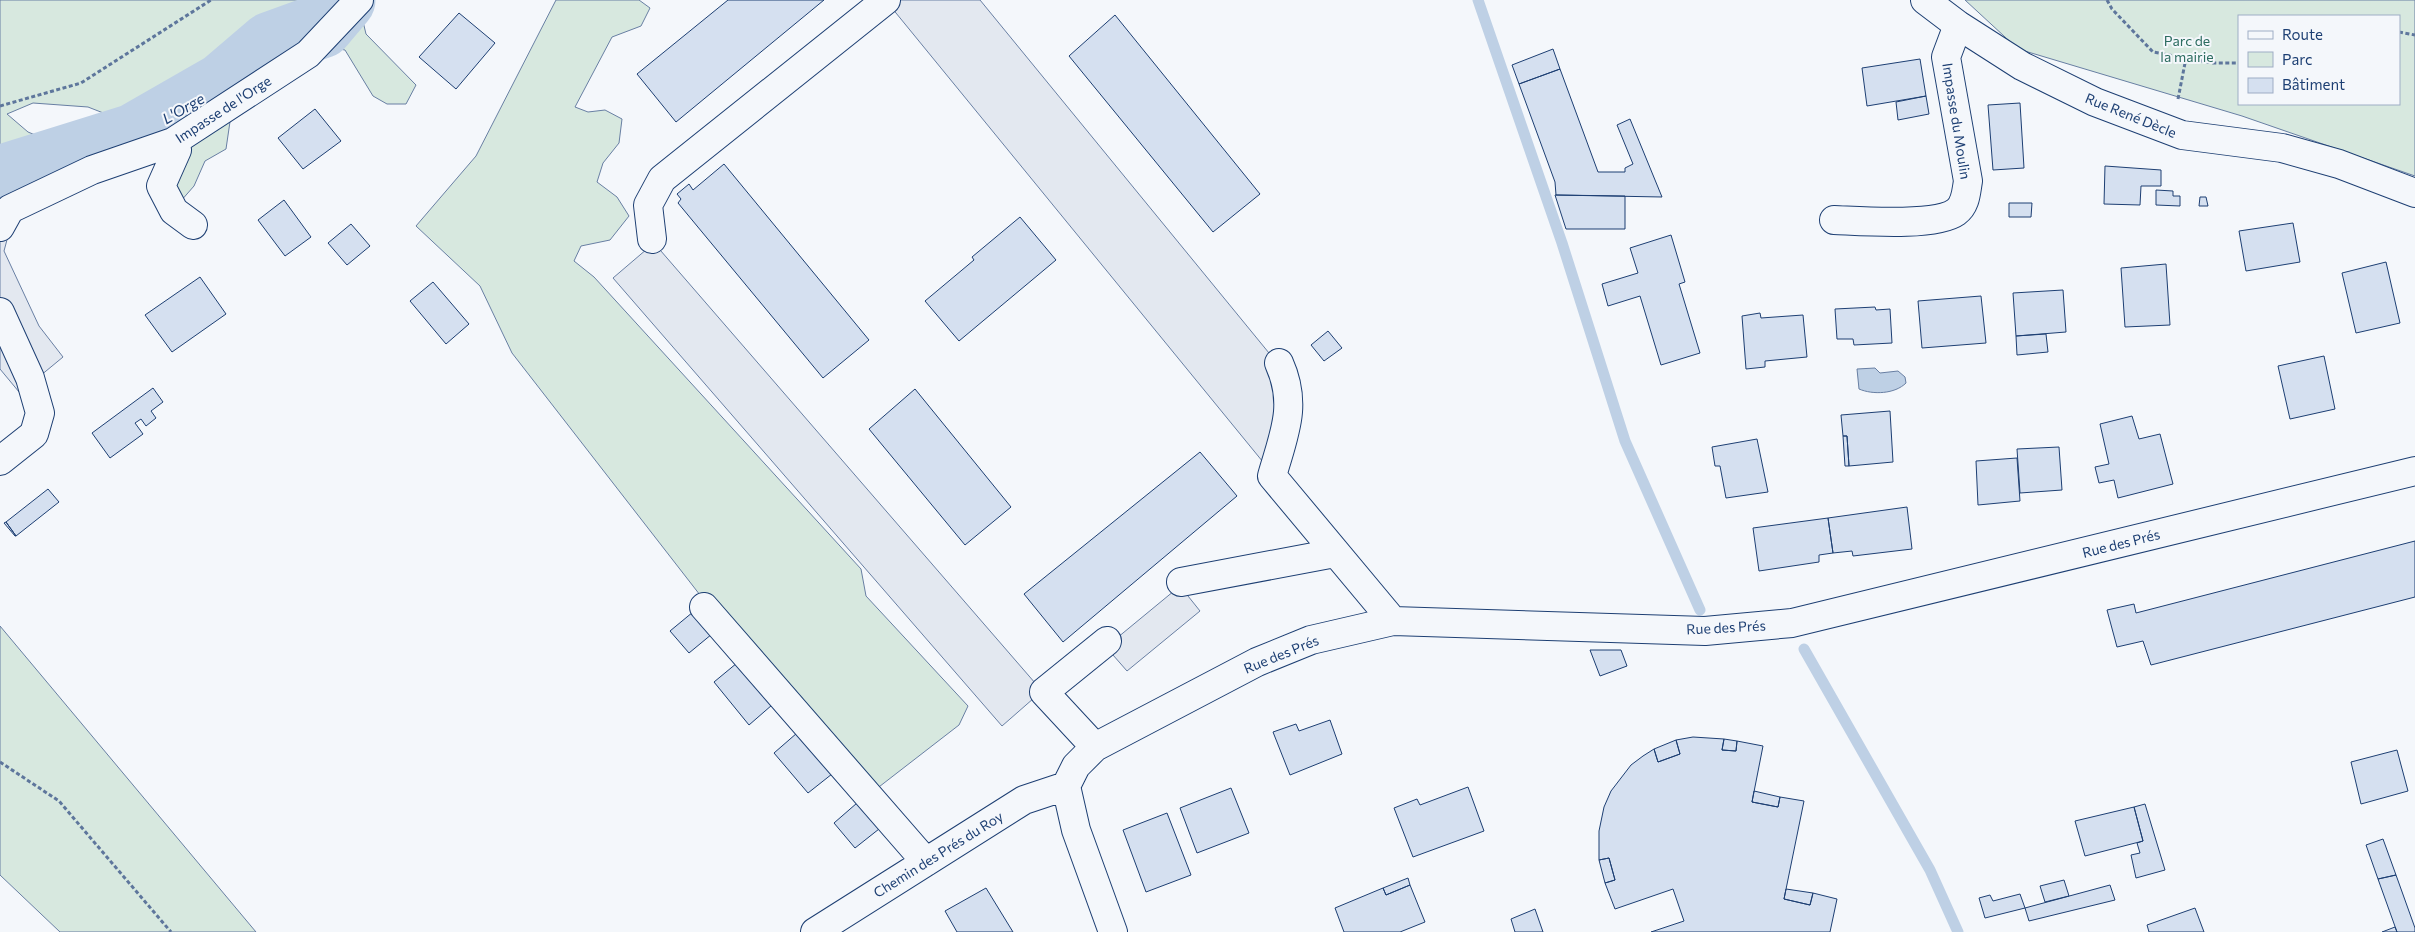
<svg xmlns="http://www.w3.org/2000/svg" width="2415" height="932" viewBox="0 0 2415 932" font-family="Commissioner,sans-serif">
<rect width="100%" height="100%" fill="#f4f7fb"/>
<!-- green -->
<path fill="#d7e8df" stroke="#687fa3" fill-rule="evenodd" d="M0 0H346L361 13 366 34 416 85 406 104H387L373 96 345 50 334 48 314 58 232 108 226 149 205 161 194 186 180 202 162 162 115 150 123 130 111 116 88 107 33 103 7 114 28 132 45 139C33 157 23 174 0 173Z
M556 0H639L650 8 641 26 612 37 575 107 588 112 605 110 622 119 619 143 603 163 597 182 617 197 629 216 610 240 581 246 574 261 594 277 861 569 866 596 968 706 959 725 875 790 700 595 512 353 480 286 416 226 476 156Z
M1965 0H2415V176L2242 116 2018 49ZM2239 16H2399V104H2239Z
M0 626 256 932H60L0 875Z"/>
<!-- parking -->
<path fill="#e3e8f0" stroke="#687fa3" d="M890 0H980L1278 364 1272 473 887 2Z
M0 229 8 236 4 251 39 326 63 357 40 376 29 404 0 369Z
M654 243 1042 691 1002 726 613 278Z
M1180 586 1200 611 1127 671 1106 647Z"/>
<!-- water -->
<path fill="#bed0e5" stroke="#687fa3" d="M1875 368 1880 373 1898 371 1905 377 1906 383C1895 394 1873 395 1859 389L1857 369Z"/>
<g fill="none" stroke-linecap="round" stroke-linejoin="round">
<!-- stream -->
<path stroke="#bed0e5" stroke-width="11" d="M1478 0 1562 243 1625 441 1700 610
M1804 649 1930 870 1958 932"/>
<!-- river -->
<path stroke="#bed0e5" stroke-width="65" d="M0 180 12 174 134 136 223 85 271 44 321 26 343 0"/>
</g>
<!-- building -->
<path fill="#d5e0f0" stroke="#1d3f73" d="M728 0H824L676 122 637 74Z
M459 13 495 43 456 89 419 57Z
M1115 15 1260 194 1213 232 1069 56Z
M1553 49 1560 69 1519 84 1512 65Z
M1920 59 1926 96 1867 106 1862 68Z
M1560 69 1598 172H1625V168L1633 164 1617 125 1630 119 1662 197 1556 195 1555 182 1519 84Z
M1926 96 1929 114 1898 120 1896 102Z
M2020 103 2024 168 1993 170 1988 105Z
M315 109 341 141 303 169 278 138Z
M724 164 869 340 823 378 678 203 681 199 677 194 689 184 693 190Z
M2105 166 2161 170V186H2141L2140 205 2104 204Z
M2156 190 2173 191V196H2180V206L2156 205Z
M1555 195 1625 196V229H1566Z
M2200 197H2206L2208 206H2199Z
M284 200 311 237 285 256 258 220Z
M2009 203H2032L2031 217H2009Z
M1020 217 1056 260 959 341 925 301 974 260 972 257Z
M2293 223 2300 262 2246 271 2239 231Z
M351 224 370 246 347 265 328 243Z
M1671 235 1685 282 1679 284 1700 353 1661 365 1640 296 1608 306 1602 284 1638 273 1630 248Z
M2386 262 2400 323 2356 333 2342 273Z
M2166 264 2170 325 2125 327 2121 268Z
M200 277 226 314 172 352 145 315Z
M433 282 469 324 446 344 410 301Z
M2063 290 2066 332 2016 336 2013 293Z
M1981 296 1986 343 1922 348 1918 301Z
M1875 307 1876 310 1890 309 1892 343 1854 345 1853 339H1837L1835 309Z
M1760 313 1761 318 1803 315 1807 357 1765 361V367L1746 369 1742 316Z
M1328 331 1342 348 1324 361 1311 345Z
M2046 334 2048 352 2017 355 2016 336Z
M2324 356 2335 409 2290 419 2278 366Z
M153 388 163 402 151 411 156 418 146 426 141 419 135 423 143 434 110 458 92 433Z
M915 389 1011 507 965 545 869 429Z
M1890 411 1893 462 1849 466 1847 436H1843L1841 415Z
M2132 416 2139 439 2160 434 2173 484 2118 498 2114 480 2099 483 2095 467 2109 464 2100 424Z
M1843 436H1847L1849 466H1845Z
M1757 439 1768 492 1726 498 1720 466H1715L1712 447Z
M2059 447 2062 490 2020 493 2017 449Z
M1200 452 1237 496 1063 642 1024 594Z
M2017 458 2020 501 1978 505 1976 461Z
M48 489 59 502 16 536 6 522Z
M1907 507 1912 549 1853 556 1852 551 1833 553 1828 518Z
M1828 518 1833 553 1819 555V562L1759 571 1753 528Z
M6 522 16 536H15L4 523Z
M2415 541V597L2151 665 2143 641 2117 647 2107 610 2134 604 2136 613Z
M693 612 712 634 689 653 670 631Z
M1590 650H1621L1627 666 1600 676Z
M737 663 772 705 749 725 714 682Z
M1330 720 1342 754 1290 775 1273 732 1296 724 1299 731Z
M797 733 832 774 808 793 774 753Z
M1693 737 1724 739 1722 750 1736 751 1737 741 1763 746 1752 802 1778 807 1780 797 1804 801 1784 899 1810 905 1813 893 1837 899 1830 932H1651L1684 921 1673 889 1615 909 1605 883 1615 880 1609 858 1599 860V831L1604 807 1611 791 1631 765 1643 756 1654 749 1658 762 1680 754 1676 740Z
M1724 739 1737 741 1736 751 1722 750Z
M1676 740 1680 754 1658 762 1654 749Z
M2397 750 2408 791 2361 804 2351 762Z
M1468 787 1484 831 1413 857 1394 808 1417 799 1420 805Z
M1231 788 1249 833 1197 853 1180 808Z
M1754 791 1780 797 1778 807 1752 802Z
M857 803 879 829 855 848 834 823Z
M2145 804 2165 870 2136 878 2131 855 2140 853 2137 843 2143 841 2134 807Z
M2134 807 2143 841 2085 856 2075 821Z
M1167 813 1191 875 1146 892 1123 830Z
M2383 839 2396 875 2378 879 2366 845Z
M1609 858 1615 880 1605 883 1599 860Z
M2396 875 2415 928V932H2397L2378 879Z
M1408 878 1410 885 1386 895 1383 888Z
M2064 880 2069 896 2045 902 2040 886Z
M1410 885 1425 922 1400 932H1344L1335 908 1383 888 1386 895Z
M2110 885 2115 900 2029 921 2025 908Z
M986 888 1013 932H957L945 911Z
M1786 889 1813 893 1810 905 1784 899Z
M2020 894 2025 908 1985 918 1979 898 1990 895 1993 901Z
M2195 908 2204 932H2149L2147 925Z
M1535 909 1543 932H1515L1511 919Z
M2395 927 2397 932H2382Z"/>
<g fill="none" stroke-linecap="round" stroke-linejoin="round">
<!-- minor casing -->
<g stroke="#1d3f73" stroke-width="30">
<path id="minor" d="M1925 0 1958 25 2022 66 2095 102 2182 135 2282 148 2339 164 2415 193
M173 142 177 150 161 186 174 211 193 225
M1834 220C1861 221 1935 227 1956 212 1966 205 1966 192 1968 181L1946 57 1958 25
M0 227 10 209 92 170 173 142 308 54 359 0
M652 239 648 205 662 179 886 0
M0 312 30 378 40 413 34 434 0 461
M1279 363C1298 405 1284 434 1272 476L1393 621
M1181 582 1335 553
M704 607 926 862
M1095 747 1044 692 1107 641
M1066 786 1076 766 1095 747 1257 662 1311 640 1393 621 1705 631 1792 623 2415 471
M1066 786 1076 830 1113 932
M815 932 1024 800 1066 786"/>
</g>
<!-- path -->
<path stroke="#5e769c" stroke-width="3" stroke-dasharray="4 2.5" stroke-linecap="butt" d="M2107 0 2112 9 2153 52 2213 63H2239
M2399 32 2415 35
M2178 99 2186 58
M0 106 81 83 211 0
M0 762 59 801 171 932"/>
<!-- minor -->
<use href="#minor" stroke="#f4f7fb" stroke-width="28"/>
</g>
<g text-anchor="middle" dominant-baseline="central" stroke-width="4" stroke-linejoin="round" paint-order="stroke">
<!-- park labels -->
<g font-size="14" fill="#2c6c60" stroke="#f4f7fb">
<text x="2187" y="40">Parc de<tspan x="2187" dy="16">la mairie</tspan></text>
</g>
<!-- street labels -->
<g font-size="14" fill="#1d3f73" stroke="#f4f7fb">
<text transform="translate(223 109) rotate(-33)">Impasse de l'Orge</text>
<text transform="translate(2131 115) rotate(22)">Rue René Dècle</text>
<text transform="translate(1957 121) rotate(81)">Impasse du Moulin</text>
<text transform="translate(2121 543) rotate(-14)">Rue des Prés</text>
<text transform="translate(1726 627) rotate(-3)">Rue des Prés</text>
<text transform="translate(1281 654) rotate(-22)">Rue des Prés</text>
<text transform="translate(938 854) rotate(-32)">Chemin des Prés du Roy</text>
</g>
<!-- water labels -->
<g font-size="15" font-style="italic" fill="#1d3f73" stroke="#f4f7fb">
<text transform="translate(183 108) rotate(-30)">L'Orge</text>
</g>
</g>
<!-- legend -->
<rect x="2238" y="15" width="162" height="90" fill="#f4f7fb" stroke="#9eadc5"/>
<rect x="2248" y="31" width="25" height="8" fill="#f4f7fb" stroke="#9eadc5"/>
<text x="2282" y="40" font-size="15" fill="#1d3f73">Route</text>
<rect x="2248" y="52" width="25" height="15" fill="#d7e8df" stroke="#9eadc5"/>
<text x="2282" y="65" font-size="15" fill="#1d3f73">Parc</text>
<rect x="2248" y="78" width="25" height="15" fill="#d5e0f0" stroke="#9eadc5"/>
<text x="2282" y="90" font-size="15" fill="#1d3f73">Bâtiment</text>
</svg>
